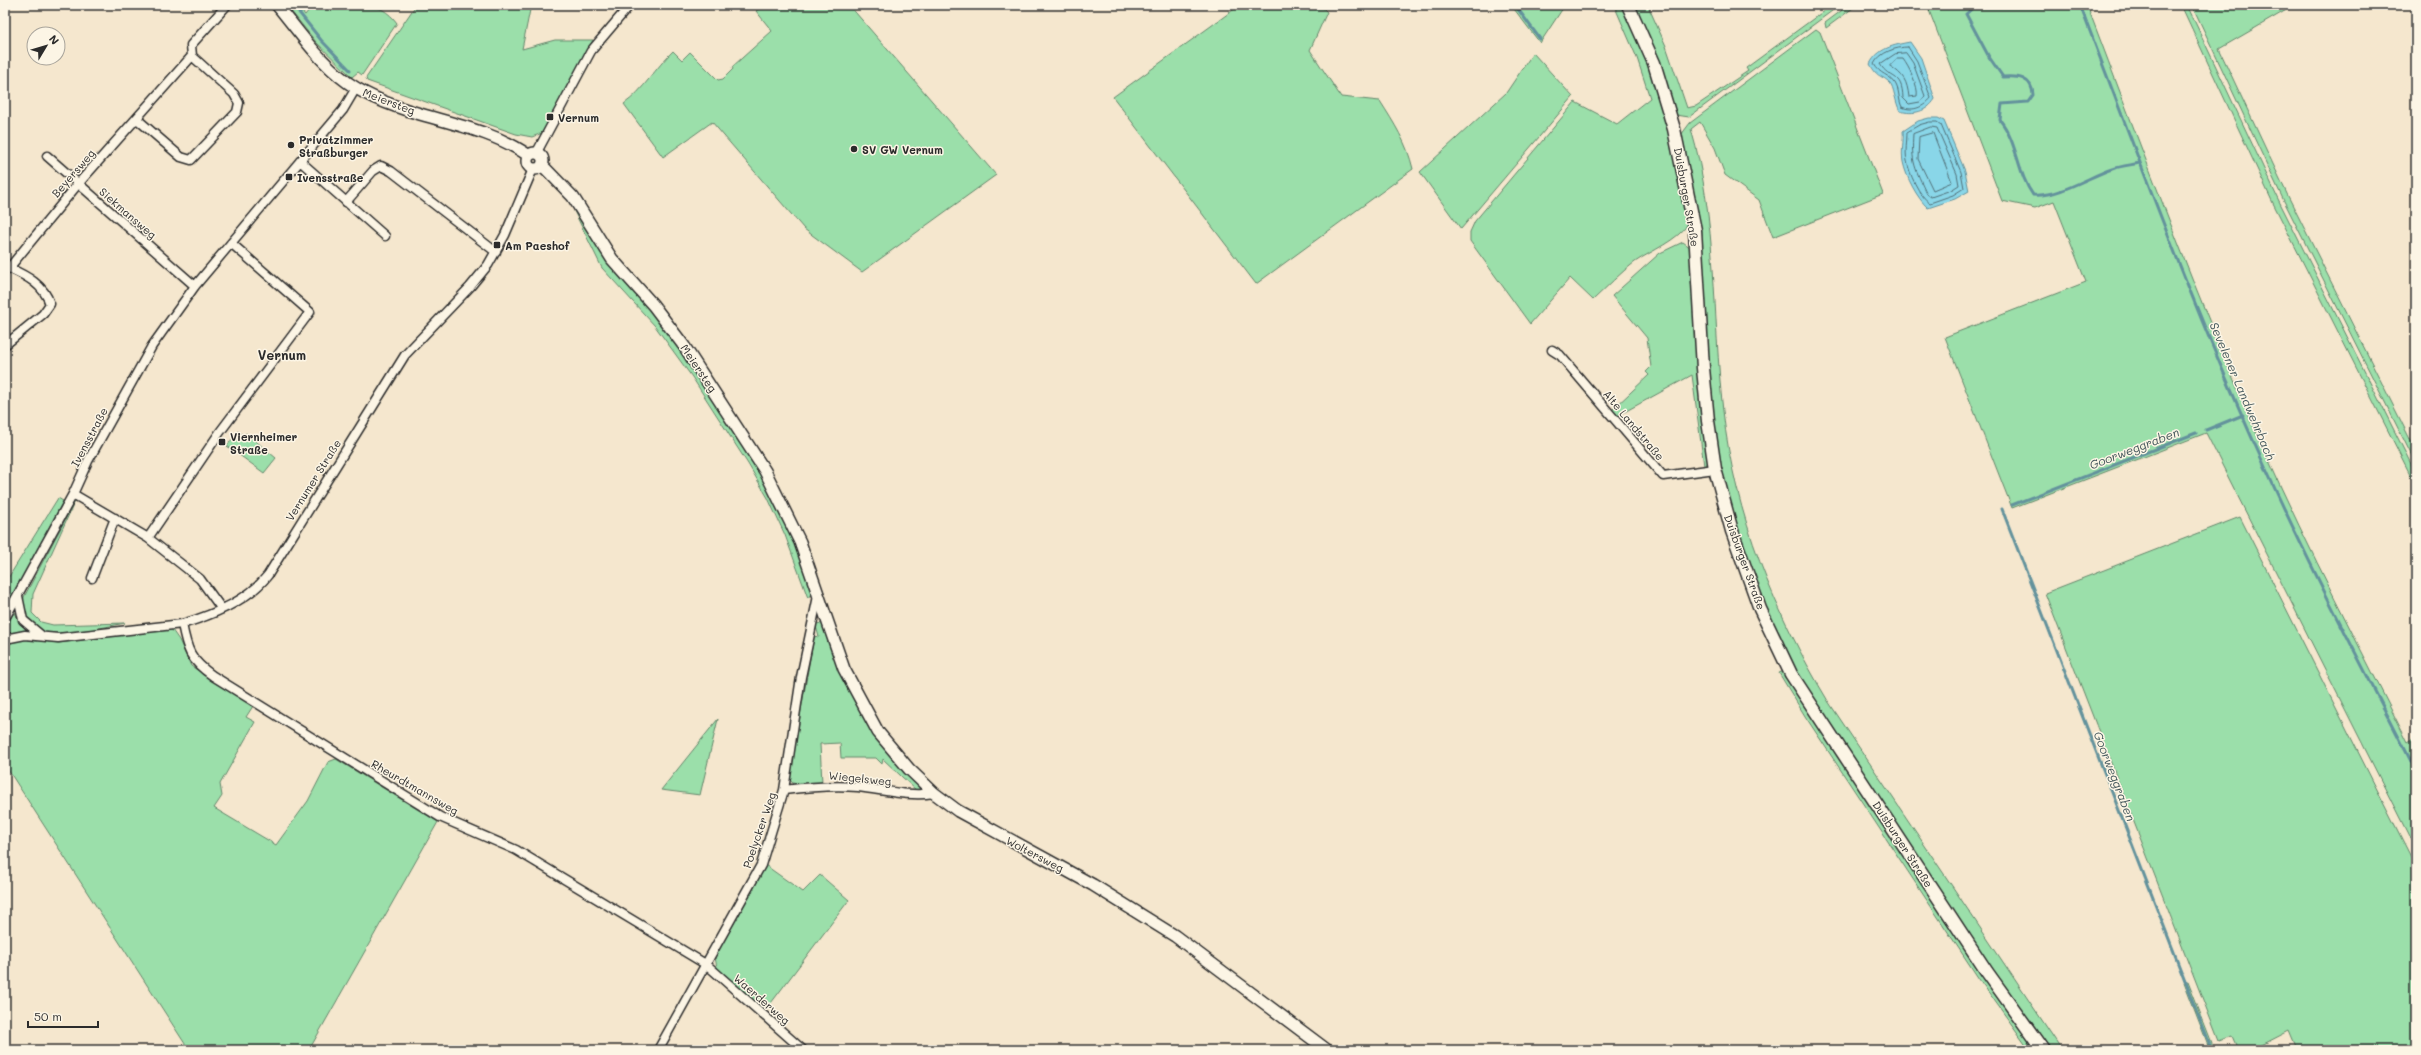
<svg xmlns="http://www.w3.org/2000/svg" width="2421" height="1055" viewBox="0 0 2421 1055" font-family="Mali,sans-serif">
<rect width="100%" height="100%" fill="#f5e7ce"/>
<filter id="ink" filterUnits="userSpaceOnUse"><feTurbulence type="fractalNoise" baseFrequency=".025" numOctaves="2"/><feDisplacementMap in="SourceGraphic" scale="8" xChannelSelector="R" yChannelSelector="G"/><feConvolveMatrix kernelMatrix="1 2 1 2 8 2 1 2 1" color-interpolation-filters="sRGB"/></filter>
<g filter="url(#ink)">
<!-- green -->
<path fill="#9bdfaa" stroke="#63856a" d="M286 5H297L305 15 313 5H356L362 9 364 5C378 5 389 12 397 23L362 75 358 72 352 77 316 42Z
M416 5H531L522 49 555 40H593L542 133 532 137 516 134 367 81 366 78Z
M764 5H849L996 175 862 272 804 229 712 122 663 157 624 104C643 91 656 67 673 51L682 60 690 52 718 80 723 79 733 69 732 67 772 31 756 11Z
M1240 5H1320L1327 12 1310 50 1341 97 1380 101C1394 123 1407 143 1413 169L1256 284 1113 97Z
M1511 5H1565L1540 43Z
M1614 5H1622C1637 39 1653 72 1663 108 1675 146 1681 185 1688 224 1678 240 1651 251 1635 262 1620 273 1607 287 1593 300L1570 278 1530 324 1470 241V232L1475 221 1575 102 1617 124 1650 98 1637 58Z
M1634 5H1648L1649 8 1666 46 1687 108 1696 106 1748 71 1746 68 1832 5H1840L1689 117 1676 115 1658 64Z
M1849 5H1857L1826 28 1825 23Z
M1927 5H2087C2144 155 2200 306 2265 452 2309 551 2360 647 2408 743L2416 738V850L2206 433 2012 508 1945 337 2086 282 2054 201 2035 208 2002 201Z
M2181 5H2187L2278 199 2416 474V486L2272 201Z
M2192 5H2295L2219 49 2287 194 2416 451V464L2282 197Z
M1816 29 1820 32 1883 194 1773 237 1759 200 1725 175 1715 148 1700 122 1691 129C1718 221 1712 316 1723 411 1735 516 1774 611 1828 701L2062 1050H2048L2005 991 1790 663 1768 614 1733 520 1719 461 1712 415 1699 229 1681 135 1690 123Z
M1533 53 1573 97 1461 229 1420 172 1506 93Z
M574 211H578L604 257 623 281 650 308 678 344 753 459 795 541 813 591 808 598 785 535 768 498 748 464 692 377 655 326 602 268Z
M1683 242 1691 248 1709 462 1704 466 1692 375 1617 416 1612 410 1649 375 1646 372 1651 367 1647 338 1612 296 1660 253Z
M238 431 244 436 246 433 276 458 264 473 227 446Z
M58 498 63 501 5 610V583Z
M75 501 33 594 32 613 41 622 53 625 125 623C104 627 54 639 36 629 23 623 22 609 24 597Z
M2240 517 2416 867V1050H2297L2289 1031 2252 1050H2238L2232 1036 2219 1041 2045 593Z
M15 612 19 622 28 632 5 634V626Z
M815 623 824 624C837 660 849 696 871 727 885 748 904 766 920 785L918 792 883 759 882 764 876 758H841L840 743 820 744 822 783C810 784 796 789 789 779L814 636 819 637Z
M154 630H172L179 640 191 666 253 706 246 717 255 722 220 784 222 796 214 808 276 845 308 801 328 762 336 759 438 822 309 1050H189L5 765V643L26 639 59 643Z
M1784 671 1810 713 1997 996 2036 1050H2030L1979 979 1805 716 1779 673Z
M718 719 700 795 661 790Z
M765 865 803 892 820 875 849 900 768 1007H761L717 968 715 957 755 886Z
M2188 982 2212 1043 2215 1050H2210L2184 983Z"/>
<!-- water -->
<path fill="#89d6e8" stroke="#63929c" d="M1910 42 1921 58 1935 99C1927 112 1913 115 1900 111 1895 102 1894 87 1890 83 1881 74 1878 79 1870 64 1878 48 1894 45 1910 42Z
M1929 118H1938L1944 121 1965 171 1969 191 1955 199 1928 208C1917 198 1906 177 1903 162 1901 151 1904 141 1903 131L1918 121Z"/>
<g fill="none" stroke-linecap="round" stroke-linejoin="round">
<!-- shore -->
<path stroke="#516f77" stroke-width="1" d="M1908 47 1917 61 1931 98C1924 107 1913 112 1902 107 1898 99 1900 91 1895 83 1889 74 1880 75 1874 64 1880 52 1896 47 1908 47Z
M1906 53 1913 63 1925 96 1920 102 1909 104 1903 98C1902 71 1890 81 1880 64L1895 54Z
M1897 59H1903C1909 67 1919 87 1917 96L1909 97C1907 81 1904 75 1890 66Z
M1930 122H1937L1941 125 1961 172 1964 188 1953 195 1930 203C1919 196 1909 173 1907 161 1905 152 1907 141 1907 132L1919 125Z
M1931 127 1937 128 1957 174 1959 185 1951 190 1931 197 1927 194C1915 168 1911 163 1913 134Z
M1933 133 1952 182 1933 190 1918 159 1919 137Z"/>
<!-- stream -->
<path stroke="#63929c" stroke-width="3" d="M293 5 321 40 350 70
M1515 5 1540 39
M1976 5 1966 14 1989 57 2003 77C2018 76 2032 77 2033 95L2028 102 2002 104 2000 120C2018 143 2017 173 2033 195 2059 197 2088 177 2112 169 2121 166 2131 165 2140 163
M2080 5C2138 157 2194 310 2261 458 2308 564 2363 667 2416 771
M2206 430 2243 415
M2012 505 2196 433
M2002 509 2212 1050"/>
<!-- minor casing -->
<g stroke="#2b2b2b" stroke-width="11">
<path id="minor" d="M137 119 181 157 191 160 237 112 239 103 234 94 192 56
M537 152 591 51 630 5
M47 156 195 286
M300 161 385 236
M346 202 373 171 381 166 391 171 496 252
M5 345 43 314 50 304C44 285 27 276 9 268L78 184 192 56 191 45 227 5
M1552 350 1560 355 1663 476 1715 469
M73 494 148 538 200 579 221 608
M148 538 220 432 310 312 231 243
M92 578 115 518
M18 596 23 620 42 636
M5 618 73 494 88 461 152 346 195 286 343 110 356 88
M182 624C187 650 190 660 213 676L440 817 516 850 707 965 803 1050
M5 639 25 635 58 638 182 624C213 615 248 601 268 575L405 355 470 287 488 265 505 235 533 169
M784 790C809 787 833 785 858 787 884 790 909 797 934 793
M658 1050 761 865 784 790 801 677 818 596"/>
</g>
<!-- tertiary casing -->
<g stroke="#2b2b2b" stroke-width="14">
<path id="tertiary" d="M277 5C301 34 323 68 356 88 409 120 477 120 528 155
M527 161a8 8 0 1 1 16 0a8 8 0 1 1-16 0Z
M542 165 573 197 612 259 653 305 684 346 765 471 800 542 844 669 878 732 909 769 934 793 958 811 1093 885 1175 936 1327 1050"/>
</g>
<!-- secondary casing -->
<g stroke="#2b2b2b" stroke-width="15">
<path id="secondary" d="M1628 5 1654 63 1674 129 1695 230 1703 368 1708 421 1715 469 1732 531 1760 609 1791 674 1987 972 2043 1050"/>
</g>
<!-- minor -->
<use href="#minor" stroke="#fcf5e5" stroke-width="8"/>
<!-- tertiary -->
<use href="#tertiary" stroke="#fcf5e5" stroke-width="11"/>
<!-- secondary -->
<use href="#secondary" stroke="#fcf5e5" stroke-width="12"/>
</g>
</g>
<!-- markers -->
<g fill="#2b2b2b" stroke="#fcf5e5" stroke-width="1.5">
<rect x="546" y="113" width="8" height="8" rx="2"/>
<circle cx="291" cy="145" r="4"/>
<circle cx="854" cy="149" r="4"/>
<rect x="285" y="173" width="8" height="8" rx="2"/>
<rect x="493" y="241" width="8" height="8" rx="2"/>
<rect x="218" y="438" width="8" height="8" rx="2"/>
</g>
<g text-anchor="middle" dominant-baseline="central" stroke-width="3" stroke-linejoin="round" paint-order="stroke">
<!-- street labels -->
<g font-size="11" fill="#2b2b2b" stroke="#fcf5e5">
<text transform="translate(389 101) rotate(21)">Meiersteg</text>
<text transform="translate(73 173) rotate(-49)">Beyersweg</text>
<text transform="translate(1687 197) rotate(80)">Duisburger Straße</text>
<text transform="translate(128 213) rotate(41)">Siekmansweg</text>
<text transform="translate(699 368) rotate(56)">Meiersteg</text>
<text transform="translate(1634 425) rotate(50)">Alte Landstraße</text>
<text transform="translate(89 437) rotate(-62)">Ivensstraße</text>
<text transform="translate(313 480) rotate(-58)">Vernumer Straße</text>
<text transform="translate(1745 562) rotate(70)">Duisburger Straße</text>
<text transform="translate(860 778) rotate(6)">Wiegelsweg</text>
<text transform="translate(415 787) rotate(30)">Rheurdtmannsweg</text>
<text transform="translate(759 830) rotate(-71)">Poelycker Weg</text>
<text transform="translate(1903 844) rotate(57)">Duisburger Straße</text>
<text transform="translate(1035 854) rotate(28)">Woltersweg</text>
<text transform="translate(762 999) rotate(41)">Waerderweg</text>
</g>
<!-- poi labels -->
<g font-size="11" font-weight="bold" fill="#2b2b2b" stroke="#fcf5e5" text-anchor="start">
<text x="558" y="117">Vernum</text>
<text x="299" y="139">Privatzimmer<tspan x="299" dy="13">Straßburger</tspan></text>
<text x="862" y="149">SV GW Vernum</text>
<text x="297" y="177">Ivensstraße</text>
<text x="505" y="245">Am Paeshof</text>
<text x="230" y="436">Viernheimer<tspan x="230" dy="13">Straße</tspan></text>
</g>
<!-- water labels -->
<g font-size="12" font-style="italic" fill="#42565a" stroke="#fcf5e5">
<text transform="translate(2243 391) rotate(67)">Sevelener Landwehrbach</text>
<text transform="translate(2134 448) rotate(-21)">Goorweggraben</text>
<text transform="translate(2115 776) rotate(69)">Goorweggraben</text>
</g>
<!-- quarter labels -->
<g font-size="13" font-weight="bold" fill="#2b2b2b" stroke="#fcf5e5">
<text x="282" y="354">Vernum</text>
</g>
</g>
<!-- margin -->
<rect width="2421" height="1055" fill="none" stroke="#fcf5e5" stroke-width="20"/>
<rect x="10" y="10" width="2401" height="1035" fill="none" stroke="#2b2b2b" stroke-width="1.5" filter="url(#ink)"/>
<!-- north arrow -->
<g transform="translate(46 46) rotate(52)"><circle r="19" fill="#fcf5e5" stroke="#a8a49b"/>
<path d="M0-3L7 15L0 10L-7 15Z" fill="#2b2b2b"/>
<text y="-6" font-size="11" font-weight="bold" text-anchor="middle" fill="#2b2b2b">N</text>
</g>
<!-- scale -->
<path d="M28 1021v6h70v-6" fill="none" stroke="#2b2b2b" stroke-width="2"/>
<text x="34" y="1021" font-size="12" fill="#2b2b2b" stroke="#fcf5e5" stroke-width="3" paint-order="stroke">50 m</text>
</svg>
